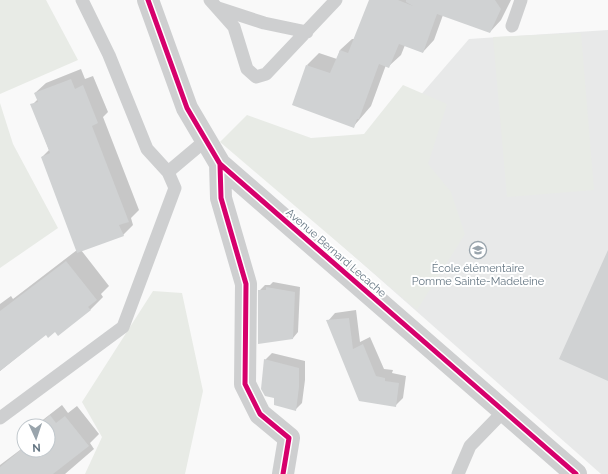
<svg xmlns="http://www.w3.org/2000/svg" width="608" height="474" viewBox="0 0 608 474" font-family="Raleway,sans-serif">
<rect width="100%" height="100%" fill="#f9f9f9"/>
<!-- built -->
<path fill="#e8e9e9" d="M608 30V474H601L313 220 469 39Z"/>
<!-- green -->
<path fill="#e8ebe6" d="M0 0H46L78 60 0 94Z
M581 33 594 190 507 197 493 37Z
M403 85 447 104 428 164 451 192 465 234 417 310 220 142 247 115 311 138 364 134Z
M0 103 13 144 58 228 0 268Z
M153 291 182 293 203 391 185 474H85L102 437 82 402Z"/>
<!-- shadow -->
<path fill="#0003" d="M370 0H511L501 20 490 32 443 15 434 40 423 52 405 45 401 55 389 66 386 65 371 106 353 127 307 65 319 53 337 59 340 50 352 39H355Z
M81 69 85 79 93 76 108 112 103 117 139 210 131 218 133 225 123 235 81 250 109 286 101 294 103 297 90 310 56 331 46 334 0 371V304L11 296 13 299 77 250 42 157 49 150 32 105 38 99 35 93 46 83Z
M273 282 300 287 298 332 293 338 259 291 265 285H270Z
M356 310 360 342 370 337 384 369 393 370 392 373 406 376 403 398 395 406 328 321 335 313Z
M272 353 305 361V380L302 403 295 410 275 397 265 360Z
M62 405 68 413 77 406 99 434 90 443 94 449 65 474H0V465L24 447 19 440 24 436V450H48V426H35Z"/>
<!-- building -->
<path fill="#d0d2d3" d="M369 0H398L413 6 406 2V0H495L501 9 490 33 437 14 423 53 399 44 389 68 379 64 359 119H357L354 128 292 105 306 65 330 73 340 50 348 53Z
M71 79 75 89 83 85 98 123 92 126 129 222 119 225 124 236 77 253 41 157 50 153 30 104 38 102 34 93Z
M608 250V381L559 359Z
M66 261 97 300 88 307 91 310 58 336 55 332 48 338 46 335 0 371V311Z
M266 287 295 292 293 339 258 344V290H266Z
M349 318 353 349 363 344 376 376 385 378V381L399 383 396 407 359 401 326 320Z
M264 359 299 368V387L296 411 274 405V398L265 396 261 389Z
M50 415 56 423 65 416 89 446 53 474H0V467L23 448 18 440 24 436V450H48V426H37Z"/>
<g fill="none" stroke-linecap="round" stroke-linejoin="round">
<!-- service -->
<path stroke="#cecfd0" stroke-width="13" d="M82 0 109 55 147 149 168 172
M210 0 234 27 247 69 256 77 266 74 336 0
M218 8 264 23 307 32
M512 26 521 0
M0 418 123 327 175 188 168 172 206 140
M458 474 470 446 504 411"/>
<!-- minor -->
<path stroke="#cecfd0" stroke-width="22" d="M148 0 187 108 220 164 576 474
M220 164 221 198 246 284 245 384 260 414 289 438 283 474"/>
<!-- cycleway casing -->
<g stroke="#fff" stroke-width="8">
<path id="cycleway" d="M148 0 187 108 220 164 576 474
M220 164 221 198 246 284 245 384 260 414 289 438 283 474"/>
</g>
<!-- cycleway -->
<use href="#cycleway" stroke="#d6006c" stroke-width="5"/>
</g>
<!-- icons -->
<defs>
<g id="school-ring" transform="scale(0.9)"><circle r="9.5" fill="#fff" stroke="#99a4ac" stroke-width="1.5"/><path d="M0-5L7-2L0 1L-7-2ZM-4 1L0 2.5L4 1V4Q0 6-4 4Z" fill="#99a4ac"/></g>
</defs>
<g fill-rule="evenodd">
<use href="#school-ring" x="478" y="250"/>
</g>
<g text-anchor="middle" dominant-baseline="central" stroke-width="4" stroke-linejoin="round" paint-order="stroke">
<!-- street labels -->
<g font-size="11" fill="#657683" stroke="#fff">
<text transform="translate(336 253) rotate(41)">Avenue Bernard Lecache</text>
</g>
<!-- poi labels -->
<g font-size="11" fill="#657683" stroke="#fff">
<text x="478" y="268">École élémentaire<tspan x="478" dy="13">Pomme Sainte-Madeleine</tspan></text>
</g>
</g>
<!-- north arrow -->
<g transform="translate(36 438) rotate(177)"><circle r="19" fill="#ffffff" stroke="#c1c8cd"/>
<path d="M0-3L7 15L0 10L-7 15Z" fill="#99a4ac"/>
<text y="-6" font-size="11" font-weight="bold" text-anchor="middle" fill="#657683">N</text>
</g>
</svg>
